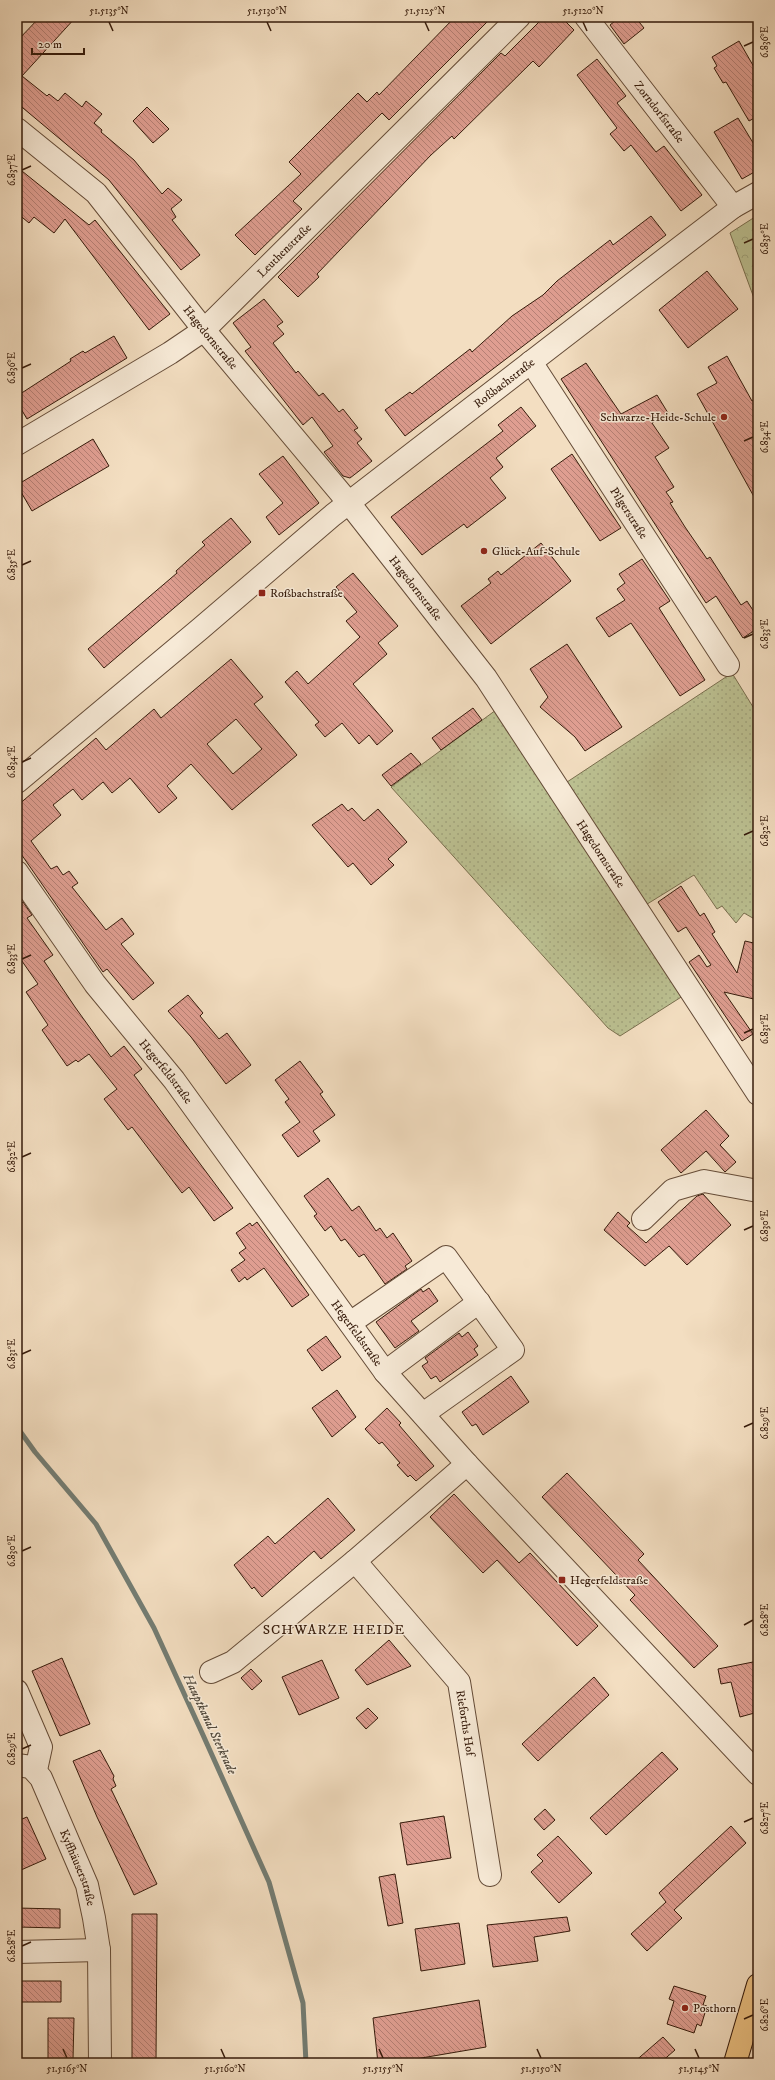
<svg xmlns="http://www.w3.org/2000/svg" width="775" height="2080" viewBox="0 0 775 2080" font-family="'IM FELL DW Pica',serif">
<defs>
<pattern id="grass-dots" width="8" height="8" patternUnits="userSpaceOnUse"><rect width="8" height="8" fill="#bcc192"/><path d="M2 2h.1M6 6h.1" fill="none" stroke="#a2a57d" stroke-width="1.8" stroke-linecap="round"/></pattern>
<pattern id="park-crowns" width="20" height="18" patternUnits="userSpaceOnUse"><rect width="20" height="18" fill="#bcc192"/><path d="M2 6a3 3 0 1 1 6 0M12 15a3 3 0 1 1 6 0" fill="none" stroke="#a2a57d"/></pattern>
<pattern id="building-back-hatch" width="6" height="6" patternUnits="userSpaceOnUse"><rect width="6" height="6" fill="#df9e91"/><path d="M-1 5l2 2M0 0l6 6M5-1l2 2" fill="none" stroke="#b68075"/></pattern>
</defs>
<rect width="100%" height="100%" fill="#f3dec1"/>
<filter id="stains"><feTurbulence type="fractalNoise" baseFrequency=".005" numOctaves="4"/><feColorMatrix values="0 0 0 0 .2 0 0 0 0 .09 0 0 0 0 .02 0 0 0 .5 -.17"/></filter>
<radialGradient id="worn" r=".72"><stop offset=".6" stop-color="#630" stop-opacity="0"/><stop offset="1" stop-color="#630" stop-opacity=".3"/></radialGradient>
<!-- grass -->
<path fill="url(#grass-dots)" stroke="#796e4e" d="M732 673 758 715V921L744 913 736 923 722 906 717 909 694 875 644 906 561 786Z
M496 710 686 994 620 1036 608 1028 391 787Z"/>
<!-- park -->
<path fill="url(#park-crowns)" stroke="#796e4e" d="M758 215V309L730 233Z"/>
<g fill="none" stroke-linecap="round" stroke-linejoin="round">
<!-- stream -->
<path stroke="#737c72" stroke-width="5" d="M17 1427 35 1452 96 1524 154 1628 203 1735 269 1882 303 2003 306 2063"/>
</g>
<!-- building -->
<path fill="url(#building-back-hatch)" stroke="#361b0b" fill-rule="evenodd" d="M40 17H76L22 76 47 96 49 94 58 101 65 93 82 107 86 101 102 114 94 123 102 130 101 132 134 160 162 194 168 188 182 200 171 209 176 217 172 220 200 255 181 270 109 180 17 103V41Z
M455 17H492L389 120 382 113 293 201 302 209 255 255 235 235 301 174 289 162 358 93 367 102 377 92 379 95Z
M544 17H561L574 30 539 67 533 61 454 139 452 136 431 155 317 274 319 277 298 297 278 277 501 53 505 56Z
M620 17H635L644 28 624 44 610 25Z
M739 41 758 74V116L749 121 726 82 723 83 714 68 717 66 712 57Z
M597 59 626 96 617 103 656 152 664 146 702 195 681 211 631 145 624 151 610 134 617 128 577 75Z
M147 107 169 129 153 143 133 121Z
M738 118 758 151V170L742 179 714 132Z
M17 167 89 225 95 220 170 314 149 330 65 219 54 233 34 217 29 223 17 213Z
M651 216 666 235 548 327 405 436 385 410 410 392 412 394 470 349 472 352 512 316 543 295 557 281 610 240 613 245Z
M707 271 738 309 688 348 659 310Z
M264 299 283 322 277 326 284 334 273 343 296 373 298 371 319 396 323 393 339 412 343 409 358 428 354 430 362 439 357 443 372 461 350 478 343 476 324 452 333 446 312 417 303 425 245 351 251 347 233 323Z
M114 336 127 358 27 419 17 402V396L71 361 70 359 83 351 85 353Z
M727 356 752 401 758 398V504L697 394 717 383 708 367Z
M586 363 621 414 657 395 668 413 652 423 669 448 655 457 674 487 666 492 673 502 670 503 685 527 707 559 710 557 741 605 747 601 758 618V628L743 638 716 596 706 603 561 379Z
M521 407 536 426 496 458 503 467 490 478 506 498 467 528 464 524 422 555 391 517 503 431 498 425Z
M93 439 109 466 32 511 17 485Z
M572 454 621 528 600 541 551 469Z
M283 456 319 503 279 535 266 517 283 503 259 474Z
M231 518 251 542 104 668 88 649 177 573 176 571 205 545 202 542Z
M541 543 571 581 491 644 461 606 491 583 488 579 498 571 501 575Z
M642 559 670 601 659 608 705 680 680 696 631 623 609 637 596 618 625 600 617 589 625 583 619 574Z
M353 573 398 626 378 643 387 654 353 684 393 731 377 745 369 735 359 744 342 723 325 737 315 725 319 722 285 682 297 671 308 684 360 637 346 621 357 612 336 587Z
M567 644 622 727 585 751 575 737 540 707 548 697 530 669Z
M231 659 263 697 254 704 297 755 232 810 191 764 167 786 177 798 159 813 130 778 112 793 103 782 82 800 73 789 53 805 61 815 31 841 51 869 57 866 63 875 69 871 78 883 72 887 106 930 122 918 134 934 121 944 154 983 133 1000 107 969 103 972 19 851 17 853V806L96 738 106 750 154 709 161 718ZM236 719 262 749 233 774 207 744Z
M473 708 482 720 441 750 432 738Z
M411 753 421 764 391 786 382 775Z
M342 804 348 811 352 808 364 821 378 809 407 842 388 859 394 865 371 885 353 863 348 867 312 825Z
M681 886 700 916 704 913 715 932 712 934 737 973 745 941 758 944V1000L724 992 753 1034 742 1041 689 962 699 955 707 967 711 965 686 927 678 932 658 902Z
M23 902 32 915 27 918 53 955 44 961 75 1007 111 1057 124 1046 142 1069 134 1075 233 1208 214 1221 189 1187 182 1193 132 1127 128 1130 104 1099 117 1089 89 1054 78 1062 76 1060 67 1066 42 1030 48 1025 26 992 38 984 17 954V903L19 905Z
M188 995 203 1013 200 1016 219 1039 227 1033 251 1065 226 1084 191 1037 168 1011Z
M300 1061 323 1092 320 1094 335 1115 313 1131 320 1141 298 1157 282 1135 300 1122 285 1102 289 1099 275 1080Z
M706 1110 729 1136 720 1145 736 1162 725 1172 706 1151 681 1173 661 1150Z
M328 1178 352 1211 359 1206 376 1231 380 1228 387 1238 393 1233 412 1261 405 1266 407 1269 385 1284 364 1254 359 1257 345 1239 341 1241 331 1226 325 1231 314 1216 317 1214 304 1196Z
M703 1194 731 1225 687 1265 669 1246 645 1266 604 1230 618 1212 630 1223 627 1226 646 1243 697 1196Z
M257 1222 309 1295 292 1307 264 1268 247 1280 245 1277 239 1282 231 1270 245 1260 239 1253 246 1248 236 1233 250 1223 252 1226Z
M429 1288 438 1301 411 1321 419 1331 395 1348 376 1322 421 1289 423 1292Z
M468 1332 478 1346 474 1349 478 1355 440 1382 436 1376 431 1379 422 1366 428 1362 425 1358 459 1333 462 1337Z
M326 1336 341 1357 322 1371 307 1350Z
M511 1376 529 1402 483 1435 476 1424 472 1426 462 1412Z
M337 1390 356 1417 332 1437 312 1408Z
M387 1408 401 1423 399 1425 434 1466 416 1481 410 1475 408 1477 397 1465 400 1463 382 1442 379 1444 365 1429Z
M567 1473 644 1554 638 1560 718 1646 694 1668 630 1600 635 1595 542 1497Z
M454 1494 519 1563 530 1553 598 1626 577 1646 497 1560 483 1573 430 1517Z
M328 1498 355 1530 321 1559 314 1551 262 1597 254 1587 252 1589 234 1565 268 1536 275 1544Z
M389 1640 411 1666 367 1685 355 1670Z
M62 1658 90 1724 60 1736 32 1671Z
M322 1660 339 1698 299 1715 282 1677Z
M758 1661V1712L740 1717 731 1682 721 1684 718 1669Z
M251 1669 262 1681 252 1690 241 1678Z
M594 1677 609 1695 538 1761 522 1744Z
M368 1708 378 1718 366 1729 356 1718Z
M100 1750 114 1776 113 1779 116 1786 111 1789 157 1884 134 1895 97 1817 73 1761Z
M662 1752 678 1769 606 1835 590 1818Z
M545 1809 555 1820 544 1830 534 1819Z
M444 1816 451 1858 407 1865 400 1823Z
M27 1817 46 1859 21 1870 17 1862V1821Z
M731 1826 746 1843 674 1910 682 1918 647 1951 631 1934 666 1902 659 1893Z
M558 1836 592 1873 559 1903 531 1872 543 1861 537 1855Z
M395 1874 403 1923 388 1926 379 1877Z
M17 1908 60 1909V1928L17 1927Z
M132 1914H157L156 2062H132Z
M567 1917 570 1931 534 1937 538 1961 493 1967 487 1925Z
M459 1923 465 1964 421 1971 415 1929Z
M17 1981H61V2002H17Z
M674 1986 706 1996 703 2005 707 2006 701 2026 697 2024 694 2033 667 2024 674 2001 669 1999Z
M479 2000 486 2047 392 2063H378L373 2018Z
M48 2018H74L73 2060H48Z
M663 2037 675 2050 660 2063H633Z"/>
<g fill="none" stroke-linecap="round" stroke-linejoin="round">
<!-- minor casing -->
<g stroke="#654c38" stroke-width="24">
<g id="minor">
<path id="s1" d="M586 17 733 207"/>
<path id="s2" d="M17 129 96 193 204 330 349 503 486 678 758 1094"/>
<path id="s3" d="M531 362 728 665"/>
<path id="s4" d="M17 444 170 353 204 330 519 17"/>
<path id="s5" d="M17 782 200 629 333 515 631 285 733 207 758 193"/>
<path id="s6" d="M17 872 95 984 174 1080 385 1372 467 1464 758 1774"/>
<path d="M643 1219 673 1190 704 1181 758 1191"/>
<path d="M350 1323 446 1257 513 1350 423 1414"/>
<path d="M385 1372 479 1302"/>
<path id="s7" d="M355 1561 459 1682 490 1875"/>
<path d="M211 1672 233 1662 355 1561 467 1464"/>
<path d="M17 1691 41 1747 36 1770"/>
<path id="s8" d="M17 1765 31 1767 41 1778 87 1885 94 1918 99 1950 100 2063"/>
<path d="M17 1952 99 1950"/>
</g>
</g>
<!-- major casing -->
<g stroke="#361b0b" stroke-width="24">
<path id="major" d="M735 2063 758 1985"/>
</g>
<!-- minor -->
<use href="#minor" stroke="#f7ead7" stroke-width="22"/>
<!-- major -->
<use href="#major" stroke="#eabf80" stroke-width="22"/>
</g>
<!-- ticks -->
<path fill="none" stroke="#361b0b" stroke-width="1.5" d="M109 22 113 31M267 22 271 31M425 22 429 31M583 22 587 31M744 46 753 42M22 170 31 166M744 243 753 239M22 368 31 364M744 441 753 437M22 565 31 561M744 638 753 634M22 762 31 758M744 835 753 831M22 959 31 955M744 1033 753 1029M22 1157 31 1153M744 1230 753 1226M22 1354 31 1350M744 1427 753 1423M22 1551 31 1547M744 1625 753 1620M22 1749 31 1745M744 1822 753 1818M22 1946 31 1942M744 2019 753 2015M63 2049 67 2058M221 2049 225 2058M379 2049 383 2058M537 2049 541 2058M695 2049 699 2058"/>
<!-- markers -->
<g fill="#8f2418" stroke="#f7ead7" stroke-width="1.5">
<circle cx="724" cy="417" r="4"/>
<circle cx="484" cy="551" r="4"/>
<rect x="258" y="589" width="8" height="8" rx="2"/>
<rect x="558" y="1576" width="8" height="8" rx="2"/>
<circle cx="685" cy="2008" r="4"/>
</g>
<g text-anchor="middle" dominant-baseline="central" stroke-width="3" stroke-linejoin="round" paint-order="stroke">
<!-- street labels -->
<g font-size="12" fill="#361b0b" stroke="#f7ead7">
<text stroke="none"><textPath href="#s1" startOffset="120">Zorndorfstraße</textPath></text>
<text stroke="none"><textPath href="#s4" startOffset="332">Leuthenstraße</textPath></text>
<text stroke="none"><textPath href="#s2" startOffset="286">Hagedornstraße</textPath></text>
<text stroke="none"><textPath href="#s5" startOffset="630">Roßbachstraße</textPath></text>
<text stroke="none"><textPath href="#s3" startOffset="180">Pilgerstraße</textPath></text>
<text stroke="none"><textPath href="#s2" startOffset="610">Hagedornstraße</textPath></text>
<text stroke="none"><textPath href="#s2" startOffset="934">Hagedornstraße</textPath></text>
<text stroke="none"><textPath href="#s6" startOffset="249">Hegerfeldstraße</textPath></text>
<text stroke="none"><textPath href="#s6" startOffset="573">Hegerfeldstraße</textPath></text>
<text stroke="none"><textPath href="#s7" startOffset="201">Rieforths Hof</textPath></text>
<text stroke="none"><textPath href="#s8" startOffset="126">Kyffhäuserstraße</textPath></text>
</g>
<!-- poi labels -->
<g font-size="12" fill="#361b0b" stroke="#f7ead7" text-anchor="start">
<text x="716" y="417" text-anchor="end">Schwarze-Heide-Schule</text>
<text x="492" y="551">Glück-Auf-Schule</text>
<text x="270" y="593">Roßbachstraße</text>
<text x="570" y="1580">Hegerfeldstraße</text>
<text x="693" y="2008">Posthorn</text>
</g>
<!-- water labels -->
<g font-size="13" font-style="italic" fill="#544b3e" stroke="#f7ead7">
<text transform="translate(210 1724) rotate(65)">Hauptkanal Sterkrade</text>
</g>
<!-- quarter labels -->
<g font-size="14" letter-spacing="1" fill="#361b0b" stroke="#f7ead7">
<text x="334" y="1630">SCHWARZE HEIDE</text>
</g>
</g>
<!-- margin -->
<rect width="775" height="2080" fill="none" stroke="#f3dec1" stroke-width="44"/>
<!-- scale -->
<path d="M32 48v6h52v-6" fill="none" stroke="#361b0b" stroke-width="2"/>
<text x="38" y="48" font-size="12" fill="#361b0b" stroke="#f7ead7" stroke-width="3" paint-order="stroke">20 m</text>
<rect x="22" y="22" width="731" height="2036" fill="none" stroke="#361b0b" stroke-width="1.5"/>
<g font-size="10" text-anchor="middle" fill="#361b0b">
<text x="109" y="14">51.5135°N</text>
<text x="267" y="14">51.5130°N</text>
<text x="425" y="14">51.5125°N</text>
<text x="583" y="14">51.5120°N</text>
<text transform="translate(764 42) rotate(-90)" y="4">6.836°E</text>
<text transform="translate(11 170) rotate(-90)" y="4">6.837°E</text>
<text transform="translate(764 239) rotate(-90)" y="4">6.835°E</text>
<text transform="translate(11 368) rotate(-90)" y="4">6.836°E</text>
<text transform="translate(764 437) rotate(-90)" y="4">6.834°E</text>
<text transform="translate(11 565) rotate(-90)" y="4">6.835°E</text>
<text transform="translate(764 634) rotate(-90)" y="4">6.833°E</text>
<text transform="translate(11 762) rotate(-90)" y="4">6.834°E</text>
<text transform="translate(764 831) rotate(-90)" y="4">6.832°E</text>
<text transform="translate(11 959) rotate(-90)" y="4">6.833°E</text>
<text transform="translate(764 1029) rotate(-90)" y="4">6.831°E</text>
<text transform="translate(11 1157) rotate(-90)" y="4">6.832°E</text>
<text transform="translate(764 1226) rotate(-90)" y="4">6.830°E</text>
<text transform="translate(11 1354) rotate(-90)" y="4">6.831°E</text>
<text transform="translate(764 1423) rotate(-90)" y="4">6.829°E</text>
<text transform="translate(11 1551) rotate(-90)" y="4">6.830°E</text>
<text transform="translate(764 1620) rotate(-90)" y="4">6.828°E</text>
<text transform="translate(11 1749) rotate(-90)" y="4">6.829°E</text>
<text transform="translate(764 1818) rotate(-90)" y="4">6.827°E</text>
<text transform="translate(11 1946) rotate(-90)" y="4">6.828°E</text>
<text transform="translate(764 2015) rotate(-90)" y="4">6.826°E</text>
<text x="67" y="2072">51.5165°N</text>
<text x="225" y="2072">51.5160°N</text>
<text x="383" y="2072">51.5155°N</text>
<text x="541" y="2072">51.5150°N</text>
<text x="699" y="2072">51.5145°N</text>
</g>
<rect width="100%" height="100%" filter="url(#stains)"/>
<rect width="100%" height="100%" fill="url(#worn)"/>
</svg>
